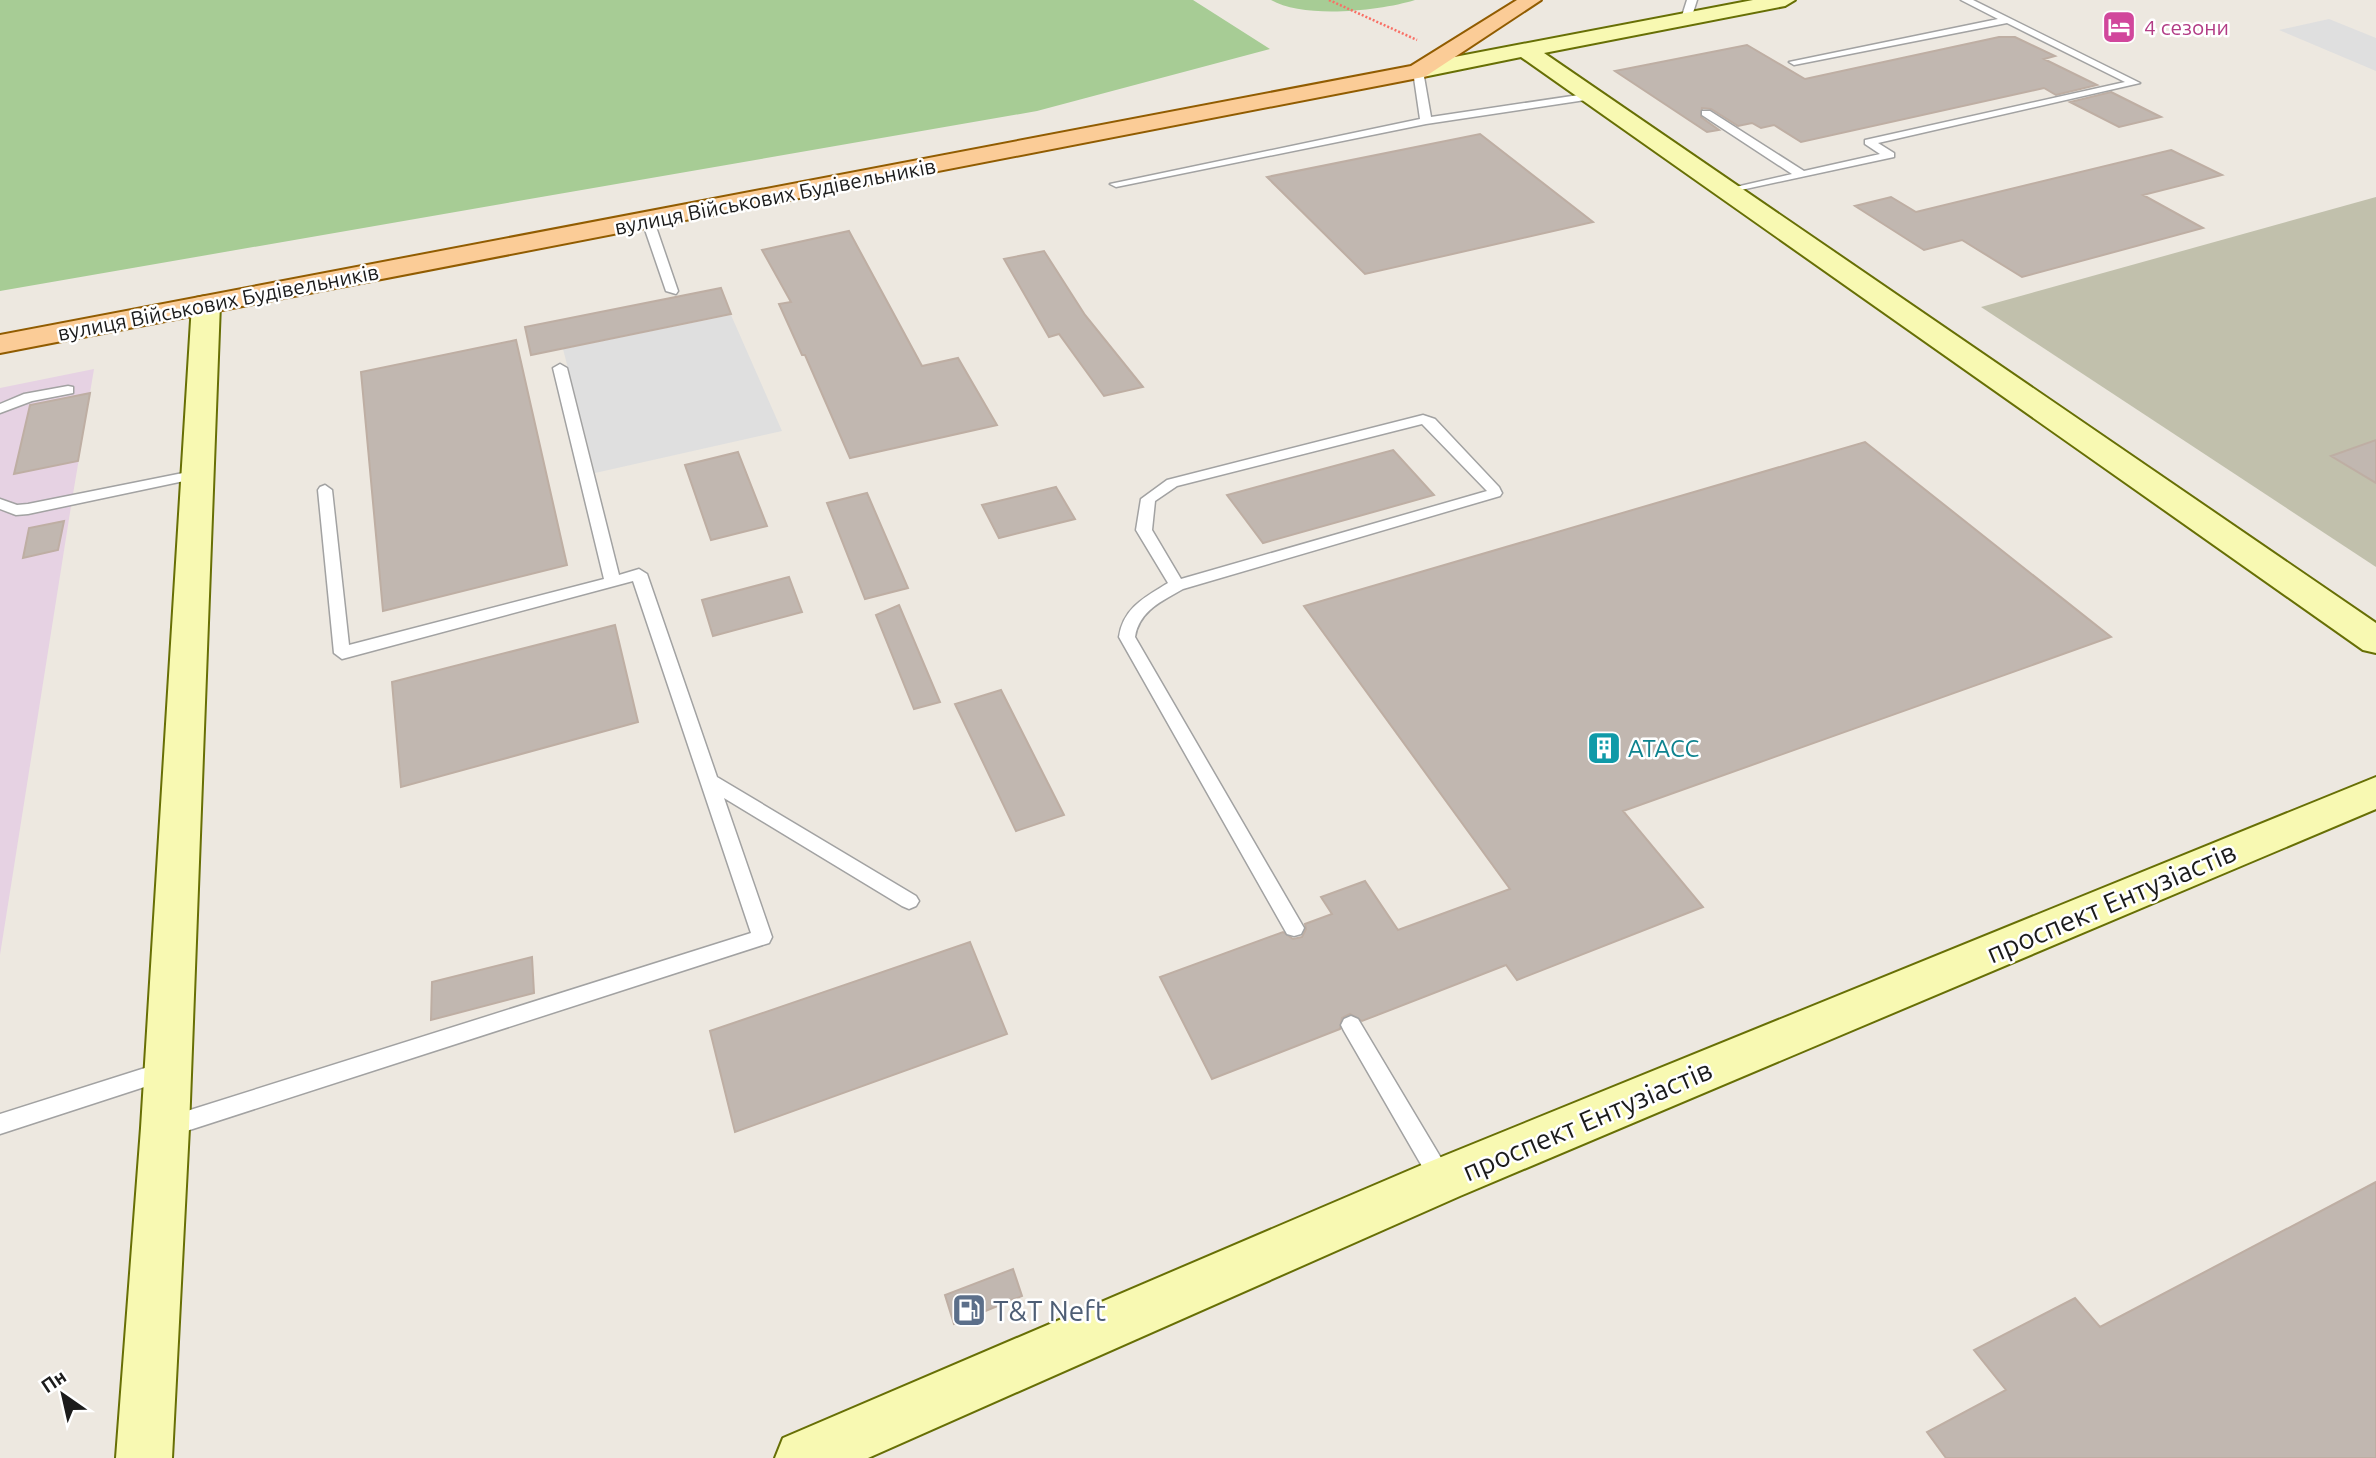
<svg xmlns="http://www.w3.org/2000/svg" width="2376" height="1458" viewBox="0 0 2376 1458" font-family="Ubuntu,sans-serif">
<rect width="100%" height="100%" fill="#ede8e0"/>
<!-- industrial -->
<path fill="#e6d2e3" d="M94 369 72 500 0 955V388Z"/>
<!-- construction -->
<path fill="#c1c0ac" d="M2376 197V567L1981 307Z"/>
<!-- forest -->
<path fill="#a7cc95" d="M0 0H1193L1270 49 1037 111 0 291Z
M1271 0H1415C1380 11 1303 19 1271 0Z"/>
<!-- parking -->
<path fill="#dfdfdf" d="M2329 19 2376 38V71L2279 30Z
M731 315 782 431 595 473 563 349Z"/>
<!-- building -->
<path fill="#c1b7b0" stroke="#beaea3" stroke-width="2" d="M1999 37H2015L2055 56 2044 59 2097 85 2056 95 2044 88 1801 142 1774 125 1761 128 1752 123 1738 126 1711 109 1702 108 1701 117 1719 130 1707 132 1615 71 1747 45 1805 79Z
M2111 92 2161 117 2119 127 2070 102Z
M1480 134 1593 222 1365 274 1267 177Z
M2171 150 2222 175 2143 195 2203 228 2022 277 1962 240 1924 250 1855 206 1891 197 1916 212Z
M849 231 922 366 958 358 997 425 850 458 805 355H802L779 304 791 302 762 250Z
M1044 251 1085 315 1143 387 1104 396 1059 334 1049 337 1004 259Z
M721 288 731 314 531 355 525 327Z
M516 340 567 565 383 611 361 372Z
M90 393 78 461 14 474 30 405Z
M2376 440V483L2331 456Z
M1865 442 2111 637 1623 811 1703 907 1517 980 1506 965 1362 1021 1350 1014 1342 1018 1340 1029 1212 1079 1160 977 1283 932 1293 939 1302 937 1306 929 1305 924 1332 914 1321 897 1365 881 1398 930 1510 889 1304 606Z
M1393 450 1434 495 1263 543 1227 495Z
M738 452 767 526 711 540 685 465Z
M1056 487 1075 519 999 538 982 505Z
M867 493 908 588 865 599 827 503Z
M64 521 58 550 23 558 29 528Z
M789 577 802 612 713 636 702 600Z
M899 605 940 702 914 709 876 615Z
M615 625 638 722 401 787 392 682Z
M1001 690 1064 815 1016 831 955 704Z
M970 942 1007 1034 735 1132 710 1031Z
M532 957 534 993 431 1020 432 982Z
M2376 1182V1458H1946L1927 1432 2006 1390 1974 1350 2075 1298 2100 1327Z
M1013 1269 1022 1296 954 1324 945 1295Z"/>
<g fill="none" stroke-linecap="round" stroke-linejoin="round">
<!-- lane casing -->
<g stroke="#a2a2a2" stroke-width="3">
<path id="lane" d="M1687 0H1697L1691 19 1686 22 1681 19Z
M1961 0H1973L2140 83 1878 143 1894 153V157L1727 193V189L1792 174 1702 115V111H1710L1804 171 1880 154 1865 144V140L2125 82 2007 23 1794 65 1789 62 1998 19Z
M1418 68 1423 71 1431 117 1592 93 1597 96 1592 99 1426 124 1116 187 1110 184 1420 119 1413 71Z
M648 217 654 221 678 291 676 294 666 291 642 221Z
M560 364 567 368 619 575 639 569 647 574 717 777 916 896 919 901 916 906 909 909 902 906 724 798 772 937 769 943 168 1137 160 1134 157 1127 160 1120 168 1117 751 933 633 581 342 659 334 653 318 490 320 487 325 485 332 490 349 645 604 579 553 368Z
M68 386 73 387V393L32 401 0 413V404L24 394Z
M1423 415 1435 419 1499 487 1502 493 1500 496 1183 589C1162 601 1139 611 1135 637L1304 928 1301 934 1294 936 1287 934 1119 637C1123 608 1145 597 1168 583L1136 530 1141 499 1167 480ZM1422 424 1487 491 1181 579 1152 530 1155 501 1177 486Z
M198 470 203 471V477L28 514 16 515 0 509V499L17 505 28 504Z
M1351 1016 1358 1019 1450 1173 1453 1180 1450 1187 1442 1190 1434 1187 1344 1031 1341 1025 1344 1019Z
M167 1061 175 1063 178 1070 175 1077 0 1134V1114Z"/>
</g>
<!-- secondary casing -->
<g stroke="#676f05" stroke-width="4">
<path id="secondary" d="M1753 0H1795L1785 6 1544 53 2376 623V653L2363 650 1521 57 1418 78 1407 71 1418 64Z
M206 296 216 298 220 304 189 1128 172 1458H116L141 1128 192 304 196 298Z
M2376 777V809L1460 1196 868 1458H775L783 1438 1424 1164Z"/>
</g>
<!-- primary casing -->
<g stroke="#915c01" stroke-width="4">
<path id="primary" d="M1517 0H1541L1426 76 1418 78 0 353V335L1411 66Z"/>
</g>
<!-- path -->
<path stroke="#f96f65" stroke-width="2.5" stroke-dasharray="2 2" stroke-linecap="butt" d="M1329 0 1417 40"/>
<!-- lane -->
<use href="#lane" fill="#fff" fill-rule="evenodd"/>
<!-- secondary -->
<use href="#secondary" fill="#f8f9b2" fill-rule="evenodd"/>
<!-- primary -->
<use href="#primary" fill="#fbcc97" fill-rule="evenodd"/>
</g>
<!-- icons -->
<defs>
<g id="hotel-square" transform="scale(1.75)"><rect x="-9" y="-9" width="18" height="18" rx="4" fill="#d1479c" stroke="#fff"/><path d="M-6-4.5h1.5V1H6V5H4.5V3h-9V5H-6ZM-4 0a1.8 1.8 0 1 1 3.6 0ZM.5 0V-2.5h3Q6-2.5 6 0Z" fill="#fff"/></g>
<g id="building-square" transform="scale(1.75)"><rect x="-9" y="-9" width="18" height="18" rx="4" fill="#0f9aa8" stroke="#fff"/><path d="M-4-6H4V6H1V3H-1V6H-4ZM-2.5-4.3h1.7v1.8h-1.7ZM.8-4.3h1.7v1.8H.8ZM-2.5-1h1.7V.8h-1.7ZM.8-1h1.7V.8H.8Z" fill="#fff"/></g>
<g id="fuel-square" transform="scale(1.75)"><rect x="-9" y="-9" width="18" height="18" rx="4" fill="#5c6f8a" stroke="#fff"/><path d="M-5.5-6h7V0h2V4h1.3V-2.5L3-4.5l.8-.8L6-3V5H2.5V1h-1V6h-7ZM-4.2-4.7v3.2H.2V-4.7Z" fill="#fff"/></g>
</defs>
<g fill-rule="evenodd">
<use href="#hotel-square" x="2119" y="27"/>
<use href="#building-square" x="1604" y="748"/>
<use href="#fuel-square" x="969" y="1310"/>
</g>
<g text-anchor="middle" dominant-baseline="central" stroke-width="5" stroke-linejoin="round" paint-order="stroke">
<!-- far-hotel labels -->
<g font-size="21" fill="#b23c85" stroke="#fff" text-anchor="start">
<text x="2144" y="27">4 сезони</text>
</g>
<!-- far-street labels -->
<g font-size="21" fill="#1b1b1b" stroke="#fff">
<text transform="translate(775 196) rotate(-11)">вулиця Військових Будівельників</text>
<text transform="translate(218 302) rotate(-11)">вулиця Військових Будівельників</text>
</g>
<!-- culture labels -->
<g font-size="24" fill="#0d838f" stroke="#fff" text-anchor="start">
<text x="1628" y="748">АТАСС</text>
</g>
<!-- near-street labels -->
<g font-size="28" fill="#1b1b1b" stroke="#fff">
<text transform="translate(2111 902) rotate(-23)">проспект Ентузіастів</text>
<text transform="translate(1587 1120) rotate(-23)">проспект Ентузіастів</text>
</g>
<!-- near-service labels -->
<g font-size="28" fill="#4e5e75" stroke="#fff" text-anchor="start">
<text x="993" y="1310">T&amp;T Neft</text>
</g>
</g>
<!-- north arrow -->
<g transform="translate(63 1395) rotate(326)" stroke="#ffffff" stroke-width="5" paint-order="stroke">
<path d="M0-5L12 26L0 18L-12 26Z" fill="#1b1b1b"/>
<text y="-10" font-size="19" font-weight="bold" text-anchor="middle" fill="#1b1b1b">Пн</text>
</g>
</svg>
